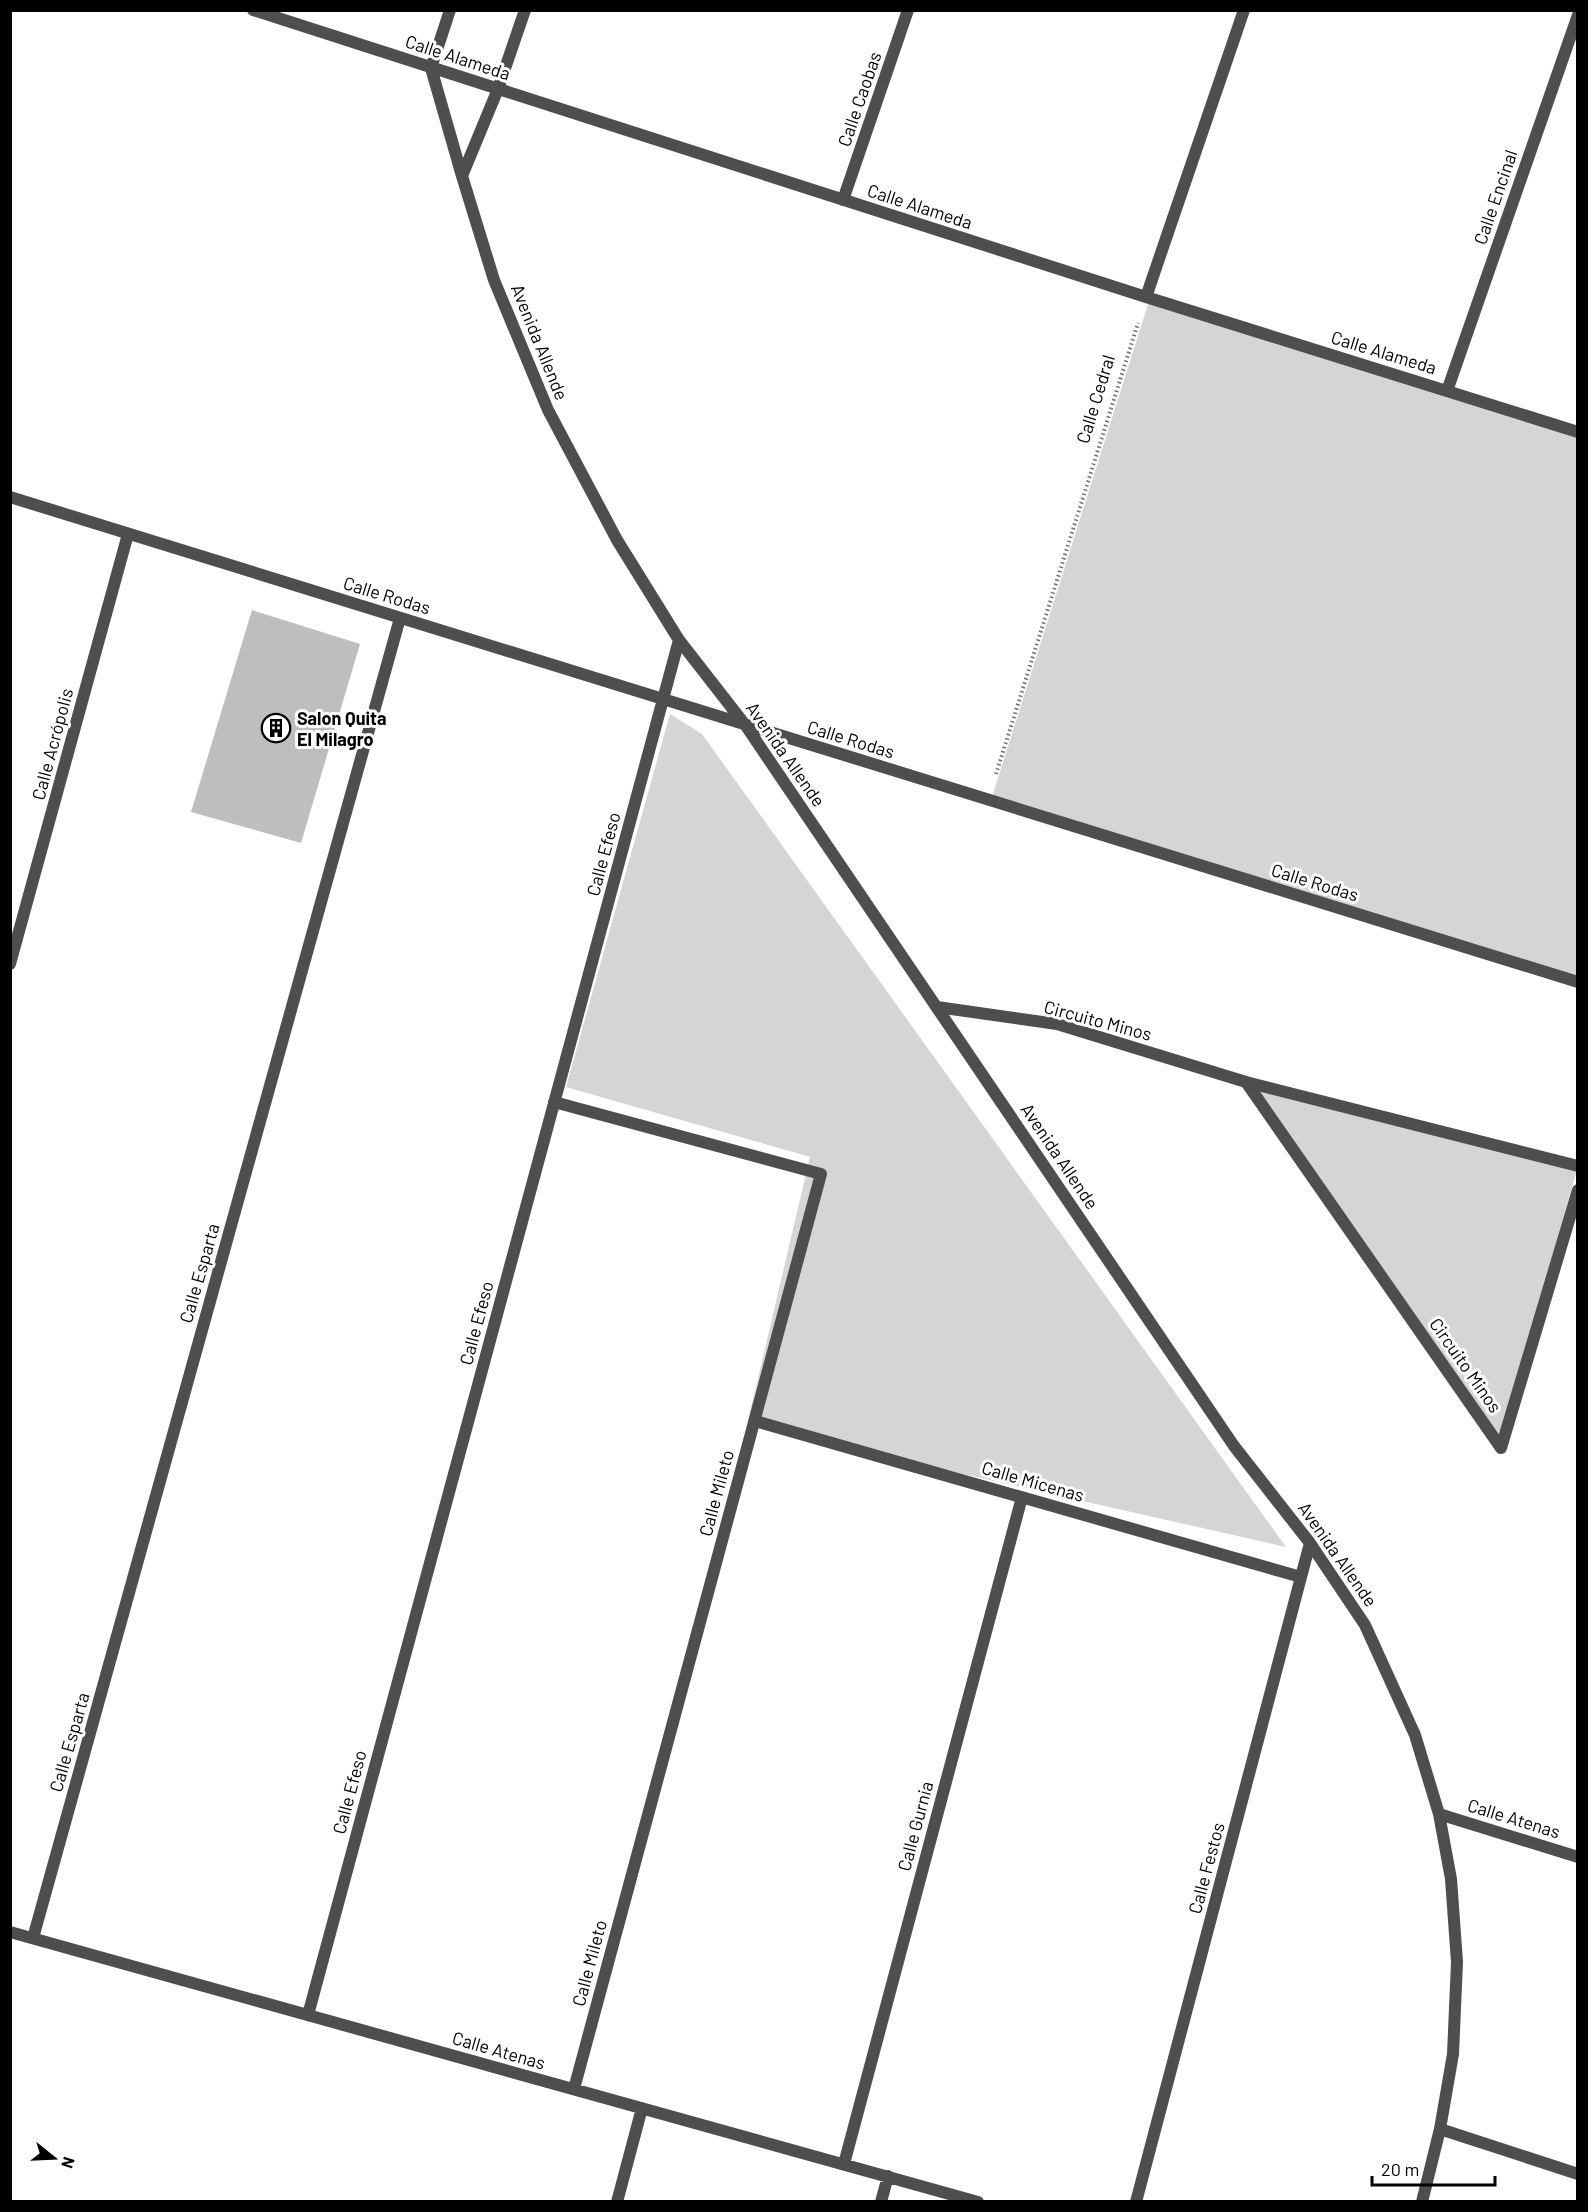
<svg xmlns="http://www.w3.org/2000/svg" width="1588" height="2212" viewBox="0 0 1588 2212" font-family="Barlow,sans-serif">
<rect width="100%" height="100%" fill="#fff"/>
<!-- green -->
<path fill="#d5d5d5" d="M1149 301 1577 435V976L992 797Z
M670 714 702 734 1286 1547 747 1425 810 1157 566 1087Z
M1254 1088 1577 1170 1500 1438Z"/>
<!-- building -->
<path fill="#bebebe" d="M252 610 360 644 301 843 191 812Z"/>
<g fill="none" stroke-linecap="round" stroke-linejoin="round">
<!-- path -->
<path stroke="#707070" stroke-width="4" stroke-dasharray="1.5 3" stroke-linecap="butt" d="M996 774 1138 323"/>
<!-- minor -->
<path stroke="#4e4e4e" stroke-width="12" d="M253 10 1146 297 1578 432
M450 10 431 68 462 176 494 280 548 410 617 540 679 640 746 726 1234 1446 1310 1543 1365 1625 1415 1735 1439 1814 1451 1879 1457 1962 1453 2054 1440 2129 1422 2202
M462 176 498 89 525 10
M843 200 908 10
M1146 297 1244 10
M1447 391 1578 15
M10 497 1578 982
M10 964 128 534
M937 1007 1057 1024 1246 1082 1578 1166
M1246 1082 1501 1448
M554 1102 821 1174 574 2089
M755 1421 1301 1577
M1501 1448 1578 1190
M1439 1814 1578 1857
M10 1932 978 2202
M33 1938 400 618
M308 2015 679 640
M1440 2129 1578 2174
M844 2164 1022 1497
M617 2202 642 2108
M881 2202 888 2176
M1136 2202 1310 1543"/>
</g>
<!-- icons -->
<defs>
<g id="building-ring" transform="scale(1.5)"><circle r="9.5" fill="#fff" stroke="#000" stroke-width="1.5"/><path d="M-4-6H4V6H1V3H-1V6H-4ZM-2.5-4.3h1.7v1.8h-1.7ZM.8-4.3h1.7v1.8H.8ZM-2.5-1h1.7V.8h-1.7ZM.8-1h1.7V.8H.8Z" fill="#000"/></g>
</defs>
<g fill-rule="evenodd">
<use href="#building-ring" x="276" y="728"/>
</g>
<g text-anchor="middle" dominant-baseline="central" stroke-width="6" stroke-linejoin="round" paint-order="stroke">
<!-- street labels -->
<g font-size="18" fill="#000" stroke="#fff">
<text transform="translate(458 57) rotate(18)">Calle Alameda</text>
<text transform="translate(859 99) rotate(-71)">Calle Caobas</text>
<text transform="translate(1495 197) rotate(-71)">Calle Encinal</text>
<text transform="translate(920 206) rotate(18)">Calle Alameda</text>
<text transform="translate(540 342) rotate(68)">Avenida Allende</text>
<text transform="translate(1384 352) rotate(17)">Calle Alameda</text>
<text transform="translate(1095 399) rotate(-73)">Calle Cedral</text>
<text transform="translate(387 595) rotate(17)">Calle Rodas</text>
<text transform="translate(851 739) rotate(17)">Calle Rodas</text>
<text transform="translate(52 744) rotate(-75)">Calle Acrópolis</text>
<text transform="translate(786 754) rotate(55)">Avenida Allende</text>
<text transform="translate(603 854) rotate(-75)">Calle Efeso</text>
<text transform="translate(1315 882) rotate(17)">Calle Rodas</text>
<text transform="translate(1098 1020) rotate(15)">Circuito Minos</text>
<text transform="translate(1060 1156) rotate(56)">Avenida Allende</text>
<text transform="translate(199 1273) rotate(-74)">Calle Esparta</text>
<text transform="translate(476 1323) rotate(-75)">Calle Efeso</text>
<text transform="translate(1466 1365) rotate(55)">Circuito Minos</text>
<text transform="translate(1033 1481) rotate(16)">Calle Micenas</text>
<text transform="translate(716 1493) rotate(-75)">Calle Mileto</text>
<text transform="translate(1338 1554) rotate(55)">Avenida Allende</text>
<text transform="translate(69 1742) rotate(-74)">Calle Esparta</text>
<text transform="translate(349 1792) rotate(-75)">Calle Efeso</text>
<text transform="translate(1514 1818) rotate(17)">Calle Atenas</text>
<text transform="translate(915 1826) rotate(-75)">Calle Gurnia</text>
<text transform="translate(1206 1868) rotate(-75)">Calle Festos</text>
<text transform="translate(589 1963) rotate(-75)">Calle Mileto</text>
<text transform="translate(499 2050) rotate(16)">Calle Atenas</text>
</g>
<!-- poi labels -->
<g font-size="18" font-weight="bold" fill="#000" stroke="#fff" text-anchor="start">
<text x="297" y="718">Salon Quita<tspan x="297" dy="21">El Milagro</tspan></text>
</g>
</g>
<!-- border -->
<rect width="1588" height="2212" fill="none" stroke="#000000" stroke-width="24"/>
<!-- north arrow -->
<g transform="translate(54 2158) rotate(108)" stroke="#ffffff" stroke-width="4.5" paint-order="stroke">
<path d="M0-4.5L10 22L0 15L-10 22Z" fill="#000000"/>
<text y="-9" font-size="16" font-weight="bold" text-anchor="middle" fill="#000000">N</text>
</g>
<!-- scale -->
<path d="M1372 2176v9h123v-9" fill="none" stroke="#000000" stroke-width="3"/>
<text x="1381" y="2176" font-size="18" fill="#000000" stroke="#ffffff" stroke-width="4.5" paint-order="stroke">20 m</text>
</svg>
